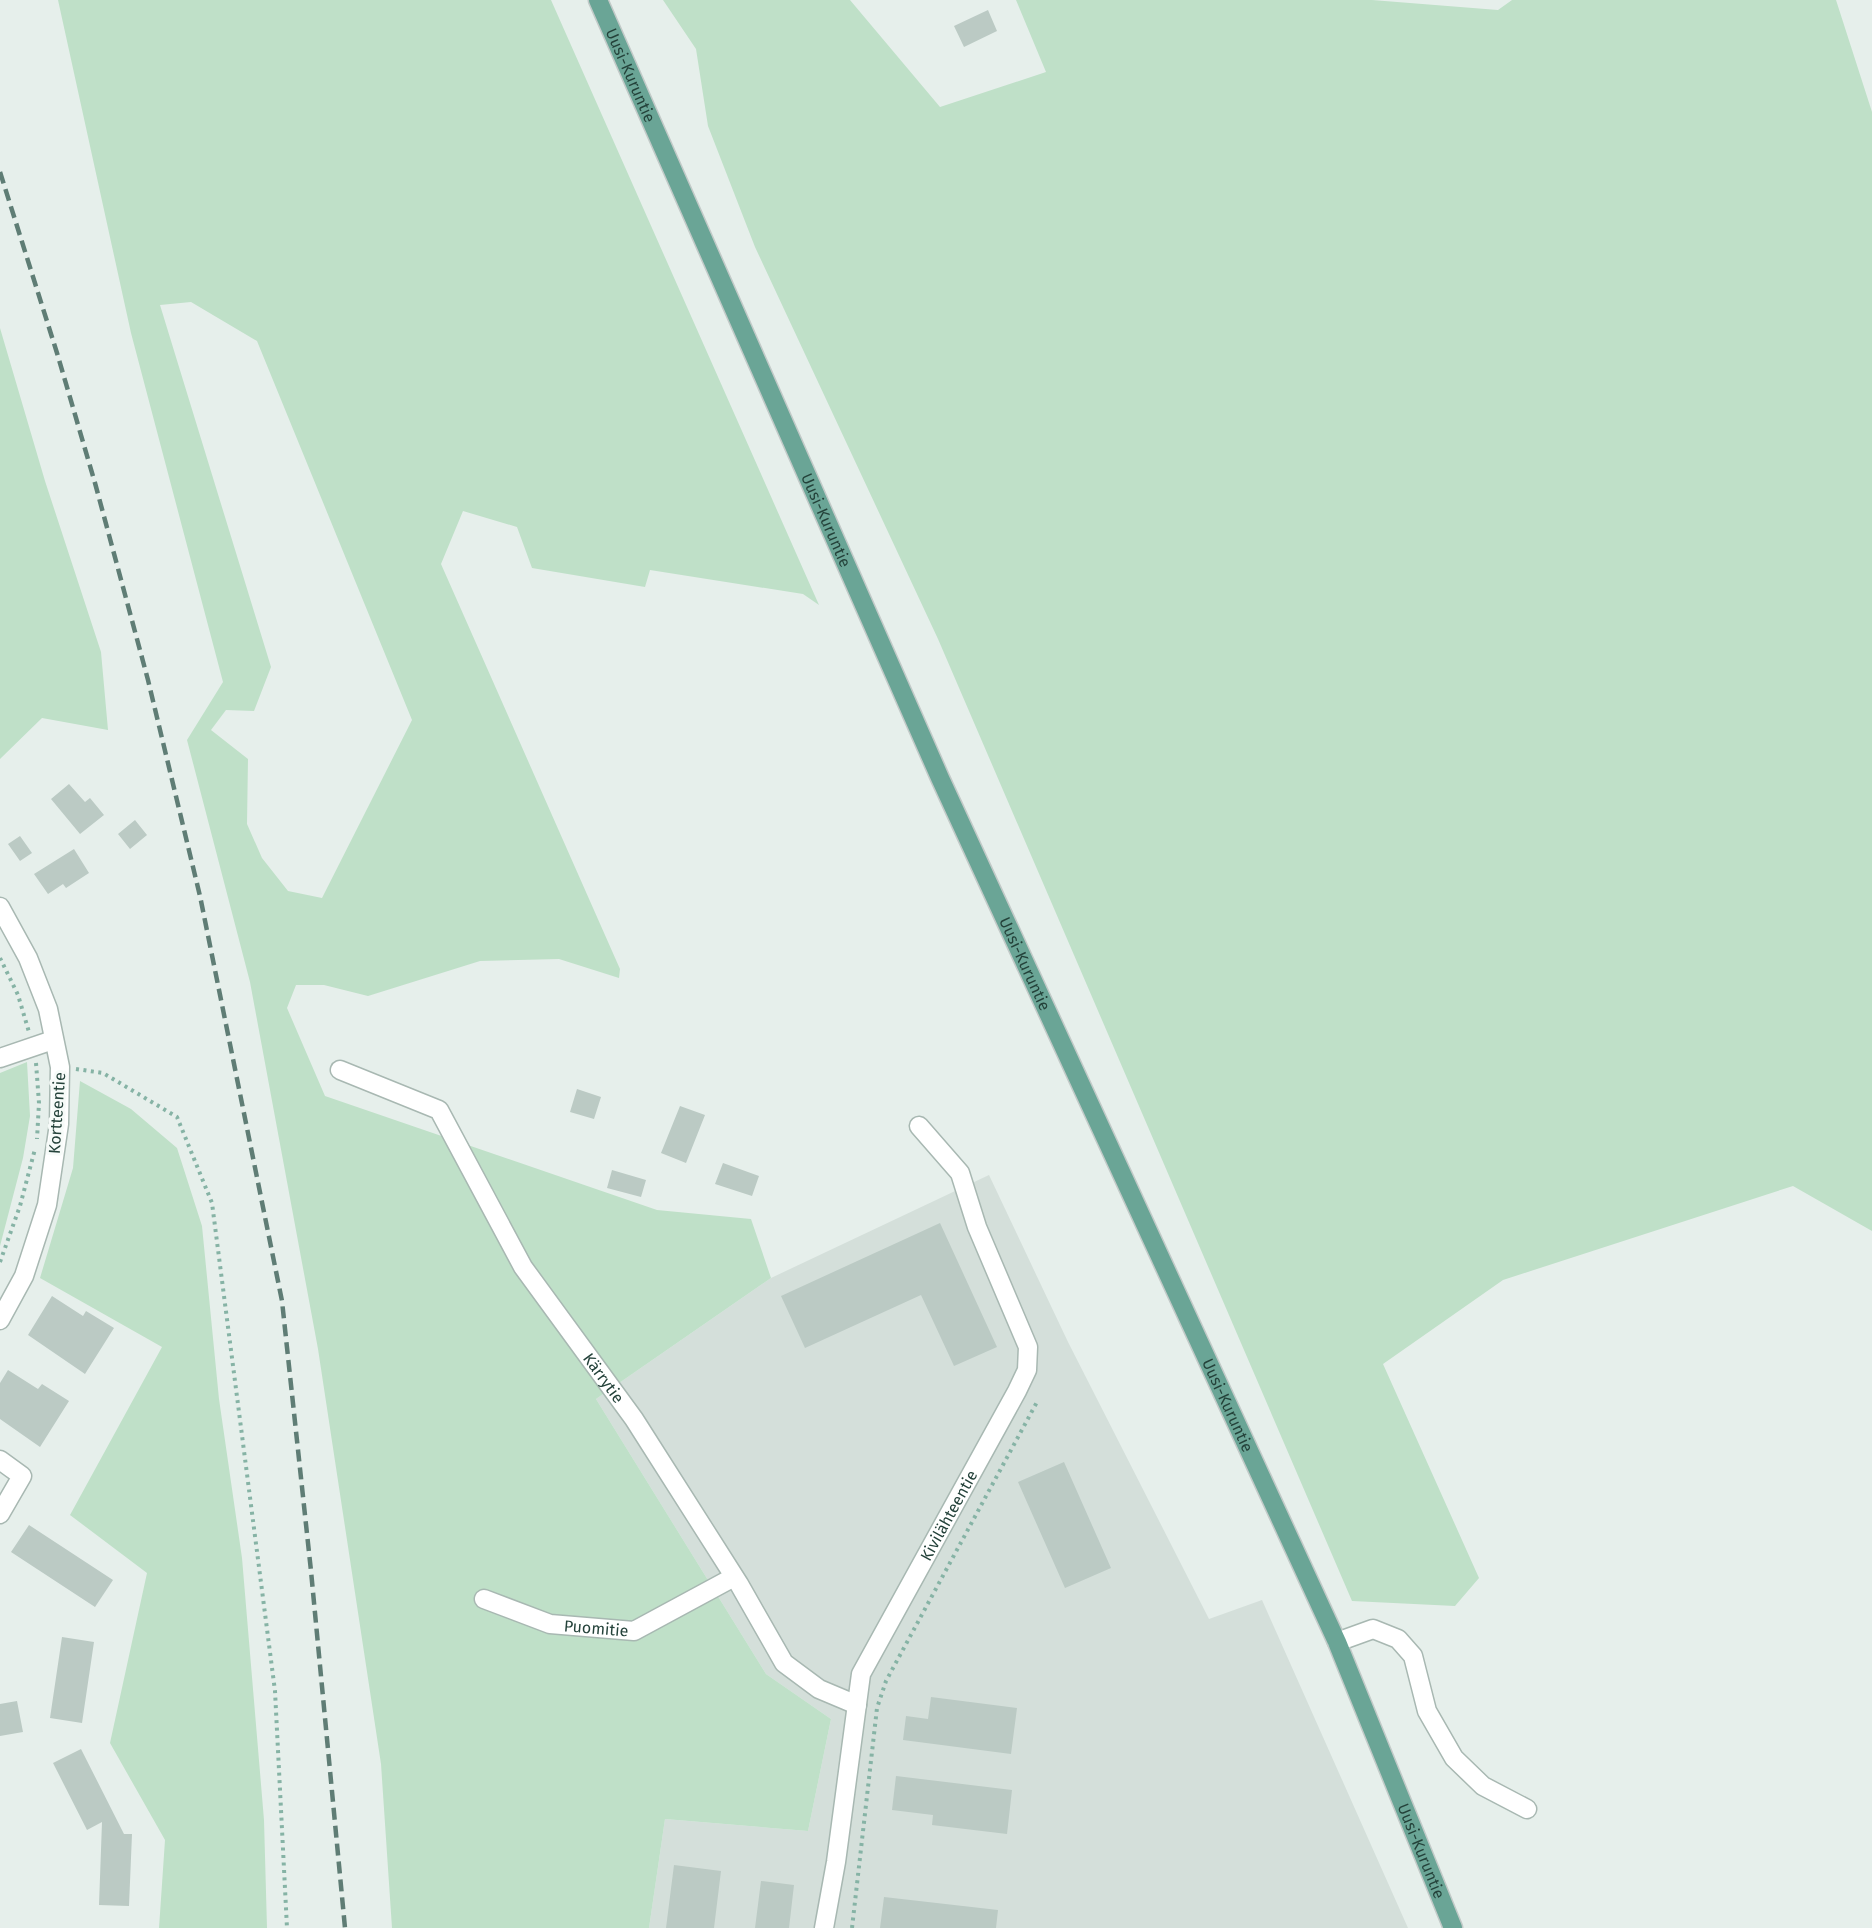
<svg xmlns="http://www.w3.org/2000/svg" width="1872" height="1928" viewBox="0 0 1872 1928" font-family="'Fira Sans',sans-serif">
<rect width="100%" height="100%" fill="#e6efeb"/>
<!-- built -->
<path fill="#d4dfda" d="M989 1175 1068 1342 1209 1619 1262 1600 1408 1928H649L665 1819 808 1831 831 1719 766 1674 596 1399 771 1278Z"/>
<!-- green -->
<path fill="#bfe0c8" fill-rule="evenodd" d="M58 0H551L819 605 803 594 650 570 645 587 532 568 517 527 463 511 441 564 620 969 619 978 559 959 480 961 368 996 324 985H296L287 1008 325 1096 657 1210 751 1219 771 1278 596 1399 766 1674 831 1719 808 1831 665 1819 649 1928H392L381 1764 318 1349 250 982 187 740 223 682 131 333ZM191 302 257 341 412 720 322 898 288 891 262 858 247 824 248 759 211 730 226 710 254 711 271 667 160 305Z
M663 0H850L940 107 1046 72 1016 0H1372L1498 10 1512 0H1836L1872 112V1231L1793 1186 1503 1280 1383 1364 1479 1578 1455 1606 1352 1601 938 639 755 247 708 126 696 49Z
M0 328 45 481 101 652 108 730 42 718 0 759Z
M27 1062 30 1116 23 1158 0 1246V1073Z
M80 1081 131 1109 177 1148 202 1226 219 1399 242 1558 264 1820 267 1928H159L165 1840 110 1743 147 1573 70 1515 162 1347 40 1278 73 1168Z"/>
<!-- building -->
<path fill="#bbcac4" d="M988 10 997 31 964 47 954 26Z
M69 784 85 802 90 798 104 815 80 834 51 799Z
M135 820 147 835 130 849 118 834Z
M20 836 32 853 20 861 8 844Z
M74 849 89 873 66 888 63 884 48 894 34 874Z
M577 1089 601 1097 594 1119 570 1112Z
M680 1106 705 1115 686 1163 661 1153Z
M723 1163 759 1176 752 1196 715 1184Z
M612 1170 646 1180 641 1197 607 1188Z
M940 1223 997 1347 954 1366 921 1295 805 1348 781 1296Z
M52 1296 83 1316 86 1311 114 1328 85 1374 28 1335Z
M8 1370 38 1389 42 1384 69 1401 40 1447 0 1419V1383Z
M1064 1462 1111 1568 1065 1588 1018 1482Z
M29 1525 113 1580 95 1607 11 1552Z
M62 1637 94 1642 82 1723 50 1718Z
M931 1697 1017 1708 1011 1754 903 1740 906 1716 928 1719Z
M17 1701 23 1732 0 1736V1704Z
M81 1749 124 1834H132L129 1906 99 1905 102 1822 87 1830 53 1763Z
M896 1776 1012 1790 1007 1834 932 1825 933 1815 892 1810Z
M674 1865 721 1871 714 1928H666Z
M761 1881 794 1885 789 1928H755Z
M884 1897 998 1910 996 1928H880Z"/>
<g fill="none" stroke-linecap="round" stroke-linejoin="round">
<!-- minor casing -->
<g stroke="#a8b8b2" stroke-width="21">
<g id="minor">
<path d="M0 907 28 958 48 1009 60 1067 59 1124 47 1205 24 1276 0 1320"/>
<path d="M0 1058 53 1040"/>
<path id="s1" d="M340 1070 439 1110 523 1267 634 1419 739 1584 784 1663 819 1689 857 1705"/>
<path d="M0 1460 22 1476 0 1514"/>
<path id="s2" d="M484 1599 550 1624 634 1631 734 1577"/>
<path d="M1337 1642 1373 1629 1398 1639 1413 1656 1427 1711 1454 1758 1483 1786 1527 1809"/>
<path id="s3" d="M824 1928 836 1862 861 1674 1017 1391 1027 1370 1028 1347 977 1227 960 1173 919 1126"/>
</g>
</g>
<!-- major casing -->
<g stroke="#c2cac8" stroke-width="21">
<g id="major">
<path id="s4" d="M598 0 940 778 1337 1642 1453 1928"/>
</g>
</g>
<!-- path -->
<path stroke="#86b3a5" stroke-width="4" stroke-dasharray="3 4.5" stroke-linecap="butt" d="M0 958 18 995 29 1032
M36 1063 39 1103 37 1139
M76 1069 103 1073 177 1117 212 1203 275 1691 287 1928
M0 1262 20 1206 35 1149
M852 1928 877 1708 886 1681 1037 1402"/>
<!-- minor -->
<use href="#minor" stroke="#fff" stroke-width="18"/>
<!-- major -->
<use href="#major" stroke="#6aa596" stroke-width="18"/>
<!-- rail -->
<path stroke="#5f7d75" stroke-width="4.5" stroke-dasharray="12 6" stroke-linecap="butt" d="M0 172 57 353 95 483 148 680 200 896 282 1301 311 1571 345 1928"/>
</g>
<g text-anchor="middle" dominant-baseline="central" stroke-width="6" stroke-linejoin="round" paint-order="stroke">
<!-- street labels -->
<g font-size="16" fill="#24423a" stroke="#f7fbf9">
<text stroke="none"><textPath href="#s4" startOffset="82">Uusi-Kuruntie</textPath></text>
<text stroke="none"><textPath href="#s4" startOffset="568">Uusi-Kuruntie</textPath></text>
<text stroke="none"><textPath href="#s4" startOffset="1054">Uusi-Kuruntie</textPath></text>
<text transform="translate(57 1113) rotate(-86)">Kortteentie</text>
<text stroke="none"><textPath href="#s1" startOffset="422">Kärrytie</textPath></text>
<text stroke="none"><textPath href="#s4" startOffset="1540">Uusi-Kuruntie</textPath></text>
<text stroke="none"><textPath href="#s3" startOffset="438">Kivilähteentie</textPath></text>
<text stroke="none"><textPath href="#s2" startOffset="117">Puomitie</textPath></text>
<text stroke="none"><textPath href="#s4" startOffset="2026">Uusi-Kuruntie</textPath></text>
</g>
</g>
</svg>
